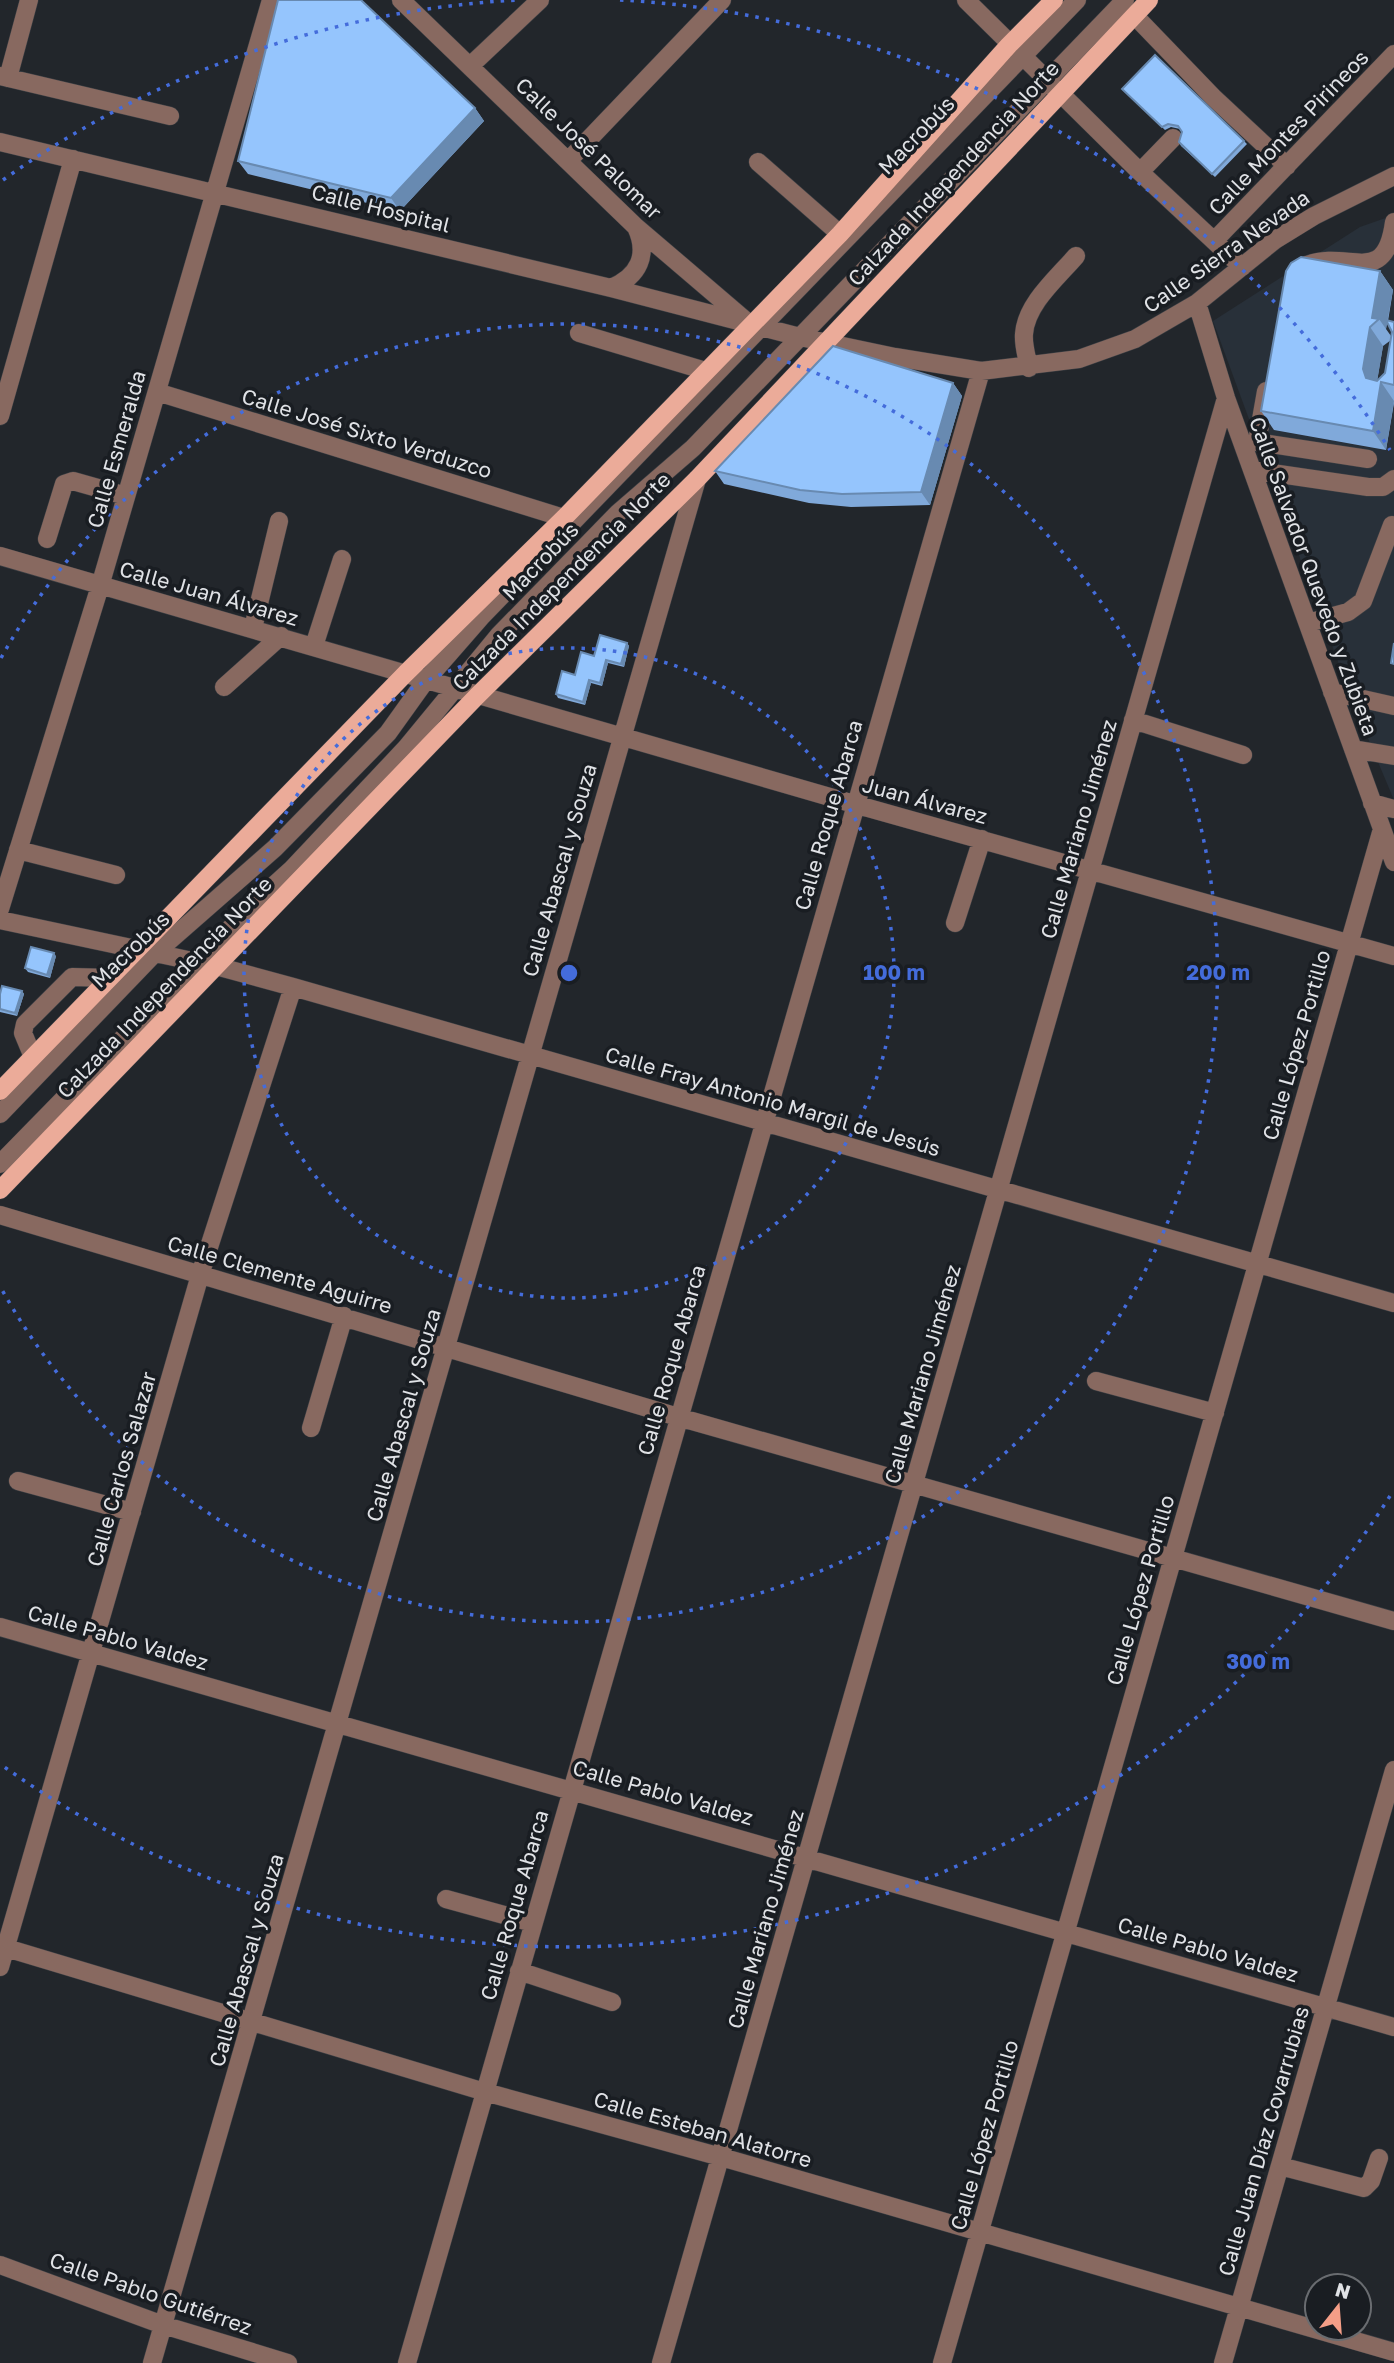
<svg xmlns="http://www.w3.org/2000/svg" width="1394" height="2363" viewBox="0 0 1394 2363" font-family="'Golos Text',sans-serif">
<rect width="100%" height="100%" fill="#22262b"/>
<!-- built -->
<path fill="#283039" d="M1394 215V800L1354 705 1213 321 1360 227Z"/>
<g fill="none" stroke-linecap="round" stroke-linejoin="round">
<!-- minor casing -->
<g stroke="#3d4045" stroke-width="19">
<path id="minor" d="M401 0 635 226 745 320
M966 0 1140 172 1242 267
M1134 15 1213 97 1287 166
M470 66 540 0
M0 76 170 116
M8 78 29 0
M0 142 611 288 800 337 895 357 981 371 1079 359 1135 339 1197 303 1275 240 1314 216 1394 176
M568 161 722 0
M758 162 840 234
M1140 172 1173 138
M1214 241 1394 54
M1307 265C1349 249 1385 289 1394 222
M611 288C639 276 649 255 636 227
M1197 303 1226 398 1394 862
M579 333 706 371
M1029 368C1027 357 1023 345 1024 334 1026 304 1057 278 1076 256
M1266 391 1257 442 1368 459
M157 392 564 518
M0 416 73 159
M1252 470 1368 487H1383L1394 479
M47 539 64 484 73 481 126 496
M0 556 854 804 1394 956
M1308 623 1348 612 1363 601 1392 525
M253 628 279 521
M314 646 342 559
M224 687 281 636
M1332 692 1394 706
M1133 720 1243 755
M1353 749 1394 756
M1372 803 1394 809
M18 850 116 875
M0 909 100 586 271 0
M0 920 216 966 293 987 1394 1303
M955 923 982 839
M33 1057 23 1033 25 1024 72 977 111 978
M0 1114 153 955 275 848 388 733 426 680 481 617 1077 0
M0 1164 260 898 292 869 406 748 499 635 618 513 693 448 1125 0
M0 1215 678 1417 1394 1621
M1096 1381 1215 1413
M311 1428 344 1316
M18 1481 132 1512
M0 1627 1394 2027
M446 1899 533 1923
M0 1946 485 2092 721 2157 1394 2352
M0 1967 200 1275 293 987
M519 1971 612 2002
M1280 2166 1364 2188 1371 2181 1379 2158
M0 2265 163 2325 288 2363
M152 2363 697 479
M407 2363 981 371
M661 2363 1226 398
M942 2363 1382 829
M1223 2363 1394 1770"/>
</g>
<!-- major casing -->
<g stroke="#3d4045" stroke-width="19">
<path id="major" d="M0 1091 406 673 564 518 840 234 1009 45 1054 0
M0 1190 477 696 697 479 1149 0"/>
</g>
<!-- minor -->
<use href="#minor" stroke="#886960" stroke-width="18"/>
<!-- major -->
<use href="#major" stroke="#ebab99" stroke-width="18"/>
</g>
<!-- wall -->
<path fill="#80a9da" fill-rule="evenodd" d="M1122 89 1244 141 1247 144 1215 177 1181 146 1179 142 1182 132 1180 129 1171 127 1165 130Z
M475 108 484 121 400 211 248 174 238 161Z
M1380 271 1393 290 1388 321 1394 322V403L1386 450 1274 430 1261 411ZM1387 323 1392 332 1391 336 1386 329ZM1391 340 1385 373 1377 381 1383 346Z
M953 383 962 396 930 505 851 507 809 503 724 484 715 471Z
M627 643 629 646 624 667 608 663 602 686 591 683 585 705 558 698 556 694 594 656Z
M56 956 50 978 28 972 25 968Z
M22 991 24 994 17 1016 0 1012V994Z"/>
<!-- shaded-wall -->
<path fill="#688ab1" d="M475 108 484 121 400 211 391 198Z
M1380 271 1393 290 1386 329 1379 319 1372 318Z
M1370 327 1383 346 1376 388 1381 382 1394 401 1386 450 1373 431 1366 378 1363 369Z
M953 383 962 396 930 505 921 492Z
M627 643 629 646 624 667 621 664Z
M606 660 608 663 602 686 600 683Z
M589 680 591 683 585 705 583 702Z
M54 953 56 956 50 978 47 975Z
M22 991 24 994 17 1016 15 1013Z"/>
<!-- building -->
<path fill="#95c5fd" stroke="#688ab1" stroke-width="2" d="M278 0H361L475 108 391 198 238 161Z
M1155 55 1244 141 1212 174 1179 142 1182 132 1178 126 1168 124 1162 127 1122 89Z
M1301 257 1380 271 1372 318 1379 319 1370 327 1363 369 1366 378 1377 381 1385 373 1392 332 1386 320 1394 322V385L1381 382 1373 431 1261 411 1286 271 1291 263Z
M833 346 953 383 921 492 842 494 800 490 715 471Z
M600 635 627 643 621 664 606 660 600 683 589 680 583 702 556 694 562 671 575 675 581 652 594 656Z
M1394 643V664L1391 663Z
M31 947 54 953 47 975 25 968Z
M2 986 22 991 15 1013 0 1009V994Z"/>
<!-- distance rings -->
<g fill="none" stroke="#446cdb" stroke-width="3.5" stroke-dasharray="3.5 7">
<circle cx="569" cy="973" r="325"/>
<path d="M1 658A649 649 0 1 1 1 1288"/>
<path d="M1390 1496A974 974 0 0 1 3 1766M3 180A974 974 0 0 1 518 0M620 0A974 974 0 0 1 1390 450"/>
</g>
<g text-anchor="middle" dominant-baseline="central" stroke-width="7" stroke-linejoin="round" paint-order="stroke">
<!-- street labels -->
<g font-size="21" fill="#e0e2e6" stroke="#191d22">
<text transform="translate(1288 132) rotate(-46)">Calle Montes Pirineos</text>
<text transform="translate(916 135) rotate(-46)">Macrobús</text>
<text transform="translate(589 148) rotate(44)">Calle José Palomar</text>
<text transform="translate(953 173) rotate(-47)">Calzada Independencia Norte</text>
<text transform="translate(381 208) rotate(14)">Calle Hospital</text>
<text transform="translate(1226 251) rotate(-35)">Calle Sierra Nevada</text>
<text transform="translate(367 433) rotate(17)">Calle José Sixto Verduzco</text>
<text transform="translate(116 449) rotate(-74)">Calle Esmeralda</text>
<text transform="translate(540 561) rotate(-46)">Macrobús</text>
<text transform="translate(1314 576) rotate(70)">Calle Salvador Quevedo y Zubieta</text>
<text transform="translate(561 581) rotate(-45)">Calzada Independencia Norte</text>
<text transform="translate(209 593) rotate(16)">Calle Juan Álvarez</text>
<text transform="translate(925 800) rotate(15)">Juan Álvarez</text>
<text transform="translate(828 815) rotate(-74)">Calle Roque Abarca</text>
<text transform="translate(1078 829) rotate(-74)">Calle Mariano Jiménez</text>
<text transform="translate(559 870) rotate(-74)">Calle Abascal y Souza</text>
<text transform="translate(130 949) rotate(-44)">Macrobús</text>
<text transform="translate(164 987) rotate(-46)">Calzada Independencia Norte</text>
<text transform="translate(1296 1045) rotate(-74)">Calle López Portillo</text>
<text transform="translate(773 1101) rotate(16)">Calle Fray Antonio Margil de Jesús</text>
<text transform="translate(280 1274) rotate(16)">Calle Clemente Aguirre</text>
<text transform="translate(671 1360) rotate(-74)">Calle Roque Abarca</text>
<text transform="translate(922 1374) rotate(-74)">Calle Mariano Jiménez</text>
<text transform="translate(403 1415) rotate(-74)">Calle Abascal y Souza</text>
<text transform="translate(121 1469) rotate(-74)">Calle Carlos Salazar</text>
<text transform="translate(1140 1590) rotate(-74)">Calle López Portillo</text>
<text transform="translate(118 1637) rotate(16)">Calle Pablo Valdez</text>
<text transform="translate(663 1792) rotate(16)">Calle Pablo Valdez</text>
<text transform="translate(514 1905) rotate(-74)">Calle Roque Abarca</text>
<text transform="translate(765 1919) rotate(-74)">Calle Mariano Jiménez</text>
<text transform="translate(1208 1949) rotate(16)">Calle Pablo Valdez</text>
<text transform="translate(246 1960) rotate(-74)">Calle Abascal y Souza</text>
<text transform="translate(703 2129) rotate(16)">Calle Esteban Alatorre</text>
<text transform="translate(984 2135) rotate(-74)">Calle López Portillo</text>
<text transform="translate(1263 2141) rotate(-74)">Calle Juan Díaz Covarrubias</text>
<text transform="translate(151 2293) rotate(19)">Calle Pablo Gutiérrez</text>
</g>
</g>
<circle cx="569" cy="973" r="10" fill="#446cdb" stroke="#191d22" stroke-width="3.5"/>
<g font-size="21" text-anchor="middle" font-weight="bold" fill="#446cdb" stroke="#191d22" stroke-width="7" stroke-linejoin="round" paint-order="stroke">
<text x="894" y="980">100 m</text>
<text x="1218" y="980">200 m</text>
<text x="1258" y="1669">300 m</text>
</g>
<!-- north arrow -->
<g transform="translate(1338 2307) rotate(17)"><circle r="33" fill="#191d22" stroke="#696c70" stroke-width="2"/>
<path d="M0-5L12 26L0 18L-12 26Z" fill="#f49e87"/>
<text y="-10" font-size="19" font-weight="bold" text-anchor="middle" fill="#e0e2e6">N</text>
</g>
</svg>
